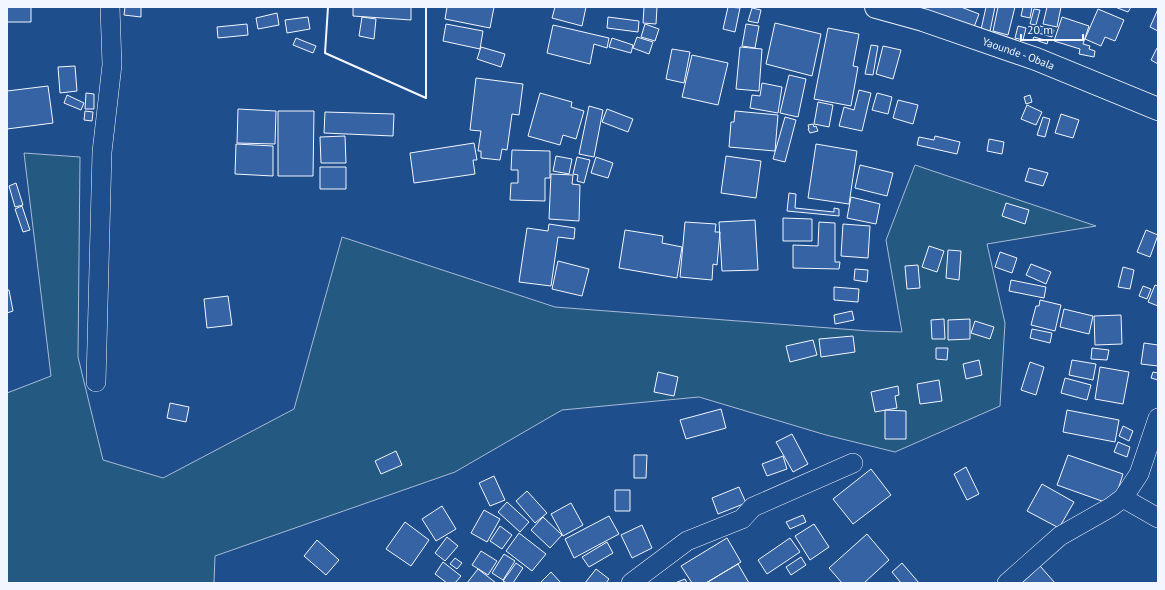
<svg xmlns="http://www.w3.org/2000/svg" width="1165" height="590" viewBox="0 0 1165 590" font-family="'PT Sans',sans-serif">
<rect width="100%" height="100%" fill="#1f4e8c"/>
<!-- green -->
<path fill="#245a82" stroke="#a8bbd7" d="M24 153 80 157 78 357 103 460 163 478 294 409 342 237 555 307 869 331 902 332 886 240 915 165 1096 226 987 244 1005 323 1000 406 895 452 826 435 699 397 562 410 455 472 215 556 214 583H7V393L51 376Z"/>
<!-- building -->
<path fill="#3563a3" stroke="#f2f6ff" d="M7 7H31V22H7Z
M125 7H141V17L124 15Z
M353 7H411V20L353 16Z
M447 7H494L490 28 445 19Z
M555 7H586L582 26 552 18Z
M644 7H657L656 24 643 23Z
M728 7 740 8 735 32 723 29Z
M896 7H961L979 14 971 35Z
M986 7H995L989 36 980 34Z
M998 7H1015L1008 35 993 31Z
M1023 7H1032L1030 18 1021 16Z
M1047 7H1061L1057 27 1043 24Z
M1115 7H1131L1128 12Z
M752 8 761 10 758 23 748 21Z
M1034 9 1040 10 1036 25 1030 24Z
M1098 9 1124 20 1115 41 1105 37 1101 46 1085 39Z
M1158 9V31L1150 27Z
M277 13 279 25 258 29 256 18Z
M308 17 310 29 287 33 285 20Z
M362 17 376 19 374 39 359 36Z
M608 17 639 21 638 32 607 28Z
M1062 17 1089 26 1083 44 1090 46 1089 49 1095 51 1094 57 1079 54 1080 49 1054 41Z
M775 23 821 34 812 76 766 64Z
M247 24 248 35 218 38 217 27Z
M446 24 483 31 480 49 443 41Z
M645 24 659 29 655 41 641 37Z
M746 24 759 26 755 48 742 46Z
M553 25 609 38 607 48 594 44 590 64 547 53Z
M1018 26 1026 28 1023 40 1015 38Z
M1040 26 1054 30 1052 37 1038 33Z
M828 28 859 34 853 66 858 67 851 106 814 99Z
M637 37 653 42 649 54 633 48Z
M1034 37 1048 41 1047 44 1033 39Z
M296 38 316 46 313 53 293 45Z
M612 38 633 45 631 53 609 47Z
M871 45 878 46 873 75 865 74Z
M883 46 901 50 893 79 876 74Z
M481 47 505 54 501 67 477 59Z
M740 47 762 49 759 91 736 89Z
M1157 48H1158V64L1151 60Z
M672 49 690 52 684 83 666 79Z
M692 55 728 63 718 105 682 97Z
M75 66 77 91 60 93 58 67Z
M789 75 806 79 798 117 780 113Z
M476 78 523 84 519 115 512 114 507 150 502 149 500 160 481 158V151H478L481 131 470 130Z
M762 83 782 87 778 113 750 108 752 95 760 96Z
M48 86 53 123 7 129V91Z
M859 90 871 93 862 131 839 126 844 107 854 110Z
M86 93 94 94V109H85Z
M540 93 572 102 571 107 584 111 576 139 563 135 560 145 528 136Z
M877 93 892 97 888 114 872 110Z
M67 95 84 103 81 110 64 103Z
M1030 95 1032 102 1026 104 1024 97Z
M898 100 918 105 913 124 893 118Z
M818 102 833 105 829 127 814 124Z
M1027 105 1042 112 1036 125 1021 119Z
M589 106 603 110 594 157 579 154Z
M238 109 276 111 275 144 237 143Z
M607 109 633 119 628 132 602 122Z
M85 111 93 112 92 121 84 120Z
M278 111H314L313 176H278Z
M735 111 778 115 775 151 729 147 731 122H734Z
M325 112 394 114 393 136 324 133Z
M1061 114 1079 120 1073 138 1055 133Z
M785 117 796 120 785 162 773 159Z
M1043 117 1050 119 1045 137 1037 135Z
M813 124 814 127 816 126 818 131 810 133 808 129H809L808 125Z
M345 136 346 163H321L320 137Z
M935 136 960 142 957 154 917 145 919 137 934 140Z
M989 139 1004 142 1002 154 987 151Z
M474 143 477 160H473L475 174 414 183 410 153Z
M236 144 273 146V176L235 174Z
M816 144 857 151 849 204 808 198Z
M512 150 550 151V178H545V201L510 200 511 183H518V170H511Z
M556 156 572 159 569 174 553 171Z
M726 156 761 161 756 198 721 193Z
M577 157 590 160 584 183 577 181 578 175 573 174Z
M596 157 613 163 608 178 591 173Z
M860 165 893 173 887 196 855 188Z
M320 167H346V189H320Z
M1029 168 1048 173 1043 186 1025 181Z
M551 174 573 175 572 184 580 185 579 221 549 219Z
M16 183 23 205 15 207 9 186Z
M789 193 796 194 795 208 834 212V208L839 209V216L787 211Z
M851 197 880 204 876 224 847 218Z
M1006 203 1029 210 1025 224 1002 216Z
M22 206 30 230 23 232 15 209Z
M783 218 812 219V241H783Z
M755 220 758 270 722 271 719 222Z
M685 222 716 224 715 232H720L717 265 713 264 712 280 680 277Z
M819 222 835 223V262H840L839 269 793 268V245L818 246Z
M549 224 575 228 574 239 558 237 551 286 519 282 527 228 548 231Z
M843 224 870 226 868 258 841 256Z
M625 230 663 236 662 243 682 247 677 278 619 268Z
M1146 230 1158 235 1150 257 1137 252Z
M929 246 944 251 937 272 922 267Z
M948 250 961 251 959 280 946 278Z
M1000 252 1017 258 1012 273 995 267Z
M558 261 589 269 582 296 552 289Z
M1031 264 1051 272 1046 284 1026 275Z
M918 265 920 288 907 289 905 266Z
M1123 267 1134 270 1130 289 1118 287Z
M855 269 868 270 867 282 854 280Z
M1011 280 1046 287 1044 298 1009 291Z
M1155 285 1158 286V306L1148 302Z
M1143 286 1151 289 1147 299 1139 296Z
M834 287 859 289 858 302 834 300Z
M7 290H9L13 311 7 313Z
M228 296 232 325 207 328 204 299Z
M1040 300 1061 305 1055 331 1031 325 1036 306H1039Z
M1064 309 1093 316 1089 334 1060 327Z
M852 311 854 320 835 324 834 315Z
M1121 315 1122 344 1095 345 1094 316Z
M944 319 945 339H932L931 320Z
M970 319V339L948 340V320Z
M975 321 994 327 990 339 971 333Z
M1032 329 1052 333 1050 343 1030 338Z
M853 336 855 352 821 357 819 339Z
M813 340 817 355 790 362 786 346Z
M1144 343 1158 345V366L1141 364Z
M936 348H948L947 360 936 359Z
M1092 348 1109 350 1107 360 1091 359Z
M979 360 982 375 966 379 963 364Z
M1072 360 1096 364 1093 380 1069 375Z
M1030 362 1044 367 1036 395 1021 390Z
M1100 367 1129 372 1123 404 1095 399Z
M658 372 678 377 674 396 654 392Z
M1153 372 1158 373V380L1151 378Z
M1065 378 1091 385 1087 400 1061 393Z
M939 380 942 401 920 404 917 384Z
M898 386 899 395 895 396 897 408 875 412 871 392Z
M170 403 189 407 186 422 167 418Z
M721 409 726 428 686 439 680 420Z
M885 410 906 411V439H885Z
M1067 410 1119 420 1115 442 1063 432Z
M1123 426 1133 431 1129 441 1119 436Z
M792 434 808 464 793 472 776 442Z
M1118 442 1130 447 1127 457 1114 452Z
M396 451 402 465 381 474 375 461Z
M634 455H647L646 478H634Z
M1068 455 1123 474 1113 505 1057 485Z
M783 456 787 469 767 476 762 464Z
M966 467 979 494 967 500 954 474Z
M871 469 891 495 853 524 833 499Z
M494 476 505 500 490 506 479 483Z
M1042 484 1074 502 1059 528 1027 511Z
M739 487 746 503 718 514 712 498Z
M615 490H630V511H615Z
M527 491 547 513 535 523 516 501Z
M507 502 529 522 520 532 498 512Z
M571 503 583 525 563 536 551 514Z
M442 506 456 529 436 541 422 519Z
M484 510 500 519 487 542 471 533Z
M803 515 806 522 790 529 786 522Z
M609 516 619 534 574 558 565 539Z
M543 517 562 535 550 548 531 530Z
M405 522 429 540 411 566 386 549Z
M814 524 829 547 810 560 795 536Z
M642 525 652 548 632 558 621 535Z
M500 526 512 535 502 549 490 541Z
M519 533 546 554 532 571 506 551Z
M867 534 889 560 864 583H842L829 568Z
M447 537 458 546 445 561 435 553Z
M727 538 741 562 706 583H692L681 566Z
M790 538 800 552 767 574 758 560Z
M317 540 339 560 326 575 304 556Z
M607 542 613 553 589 567 582 557Z
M481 551 497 561 488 575 472 565Z
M504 554 515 561 503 580 492 573Z
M801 557 806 565 791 575 786 567Z
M455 558 462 563 457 569 450 564Z
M443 562 461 576 455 583H447L435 574Z
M516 563 523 568 513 583H507L503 581Z
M902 563 919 583H901L892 572Z
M738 564 749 583H706Z
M1040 566 1055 583H1022Z
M478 569 496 583H467Z
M596 569 609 579 606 583H585Z
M551 572 561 583H540Z
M685 579 687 583H675Z"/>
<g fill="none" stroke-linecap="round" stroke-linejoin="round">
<!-- street casing -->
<g stroke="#f2f6ff" stroke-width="20">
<path id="street" d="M96 382 102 152 112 65 110 7
M1123 498 1158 518
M631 583 687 541 742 519 753 507 853 463
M1007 583 1060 536 1111 507 1123 498 1139 474 1158 418"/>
</g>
<!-- highway casing -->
<g stroke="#f2f6ff" stroke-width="24">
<g id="highway">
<path id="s1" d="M876 7 923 20 1036 59 1158 109"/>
</g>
</g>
<!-- street -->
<use href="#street" stroke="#1f4e8c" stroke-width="19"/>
<!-- highway -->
<use href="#highway" stroke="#1f4e8c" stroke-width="22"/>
<!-- wall -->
<path stroke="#f2f6ff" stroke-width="2" d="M328 7 325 53 426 98V7"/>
</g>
<g text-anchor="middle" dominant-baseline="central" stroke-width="3" stroke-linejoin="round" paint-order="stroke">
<!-- street labels -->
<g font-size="11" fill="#f2f6ff" stroke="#1f4e8c">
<text stroke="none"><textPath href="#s1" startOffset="150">Yaounde - Obala</textPath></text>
</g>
</g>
<!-- border -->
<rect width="1165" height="590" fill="none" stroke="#f2f6ff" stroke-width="16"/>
<!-- scale -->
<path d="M1021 34v6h62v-6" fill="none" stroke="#f2f6ff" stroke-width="2"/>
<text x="1027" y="34" font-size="12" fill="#f2f6ff" stroke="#1f4e8c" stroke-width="3" paint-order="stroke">20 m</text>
</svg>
